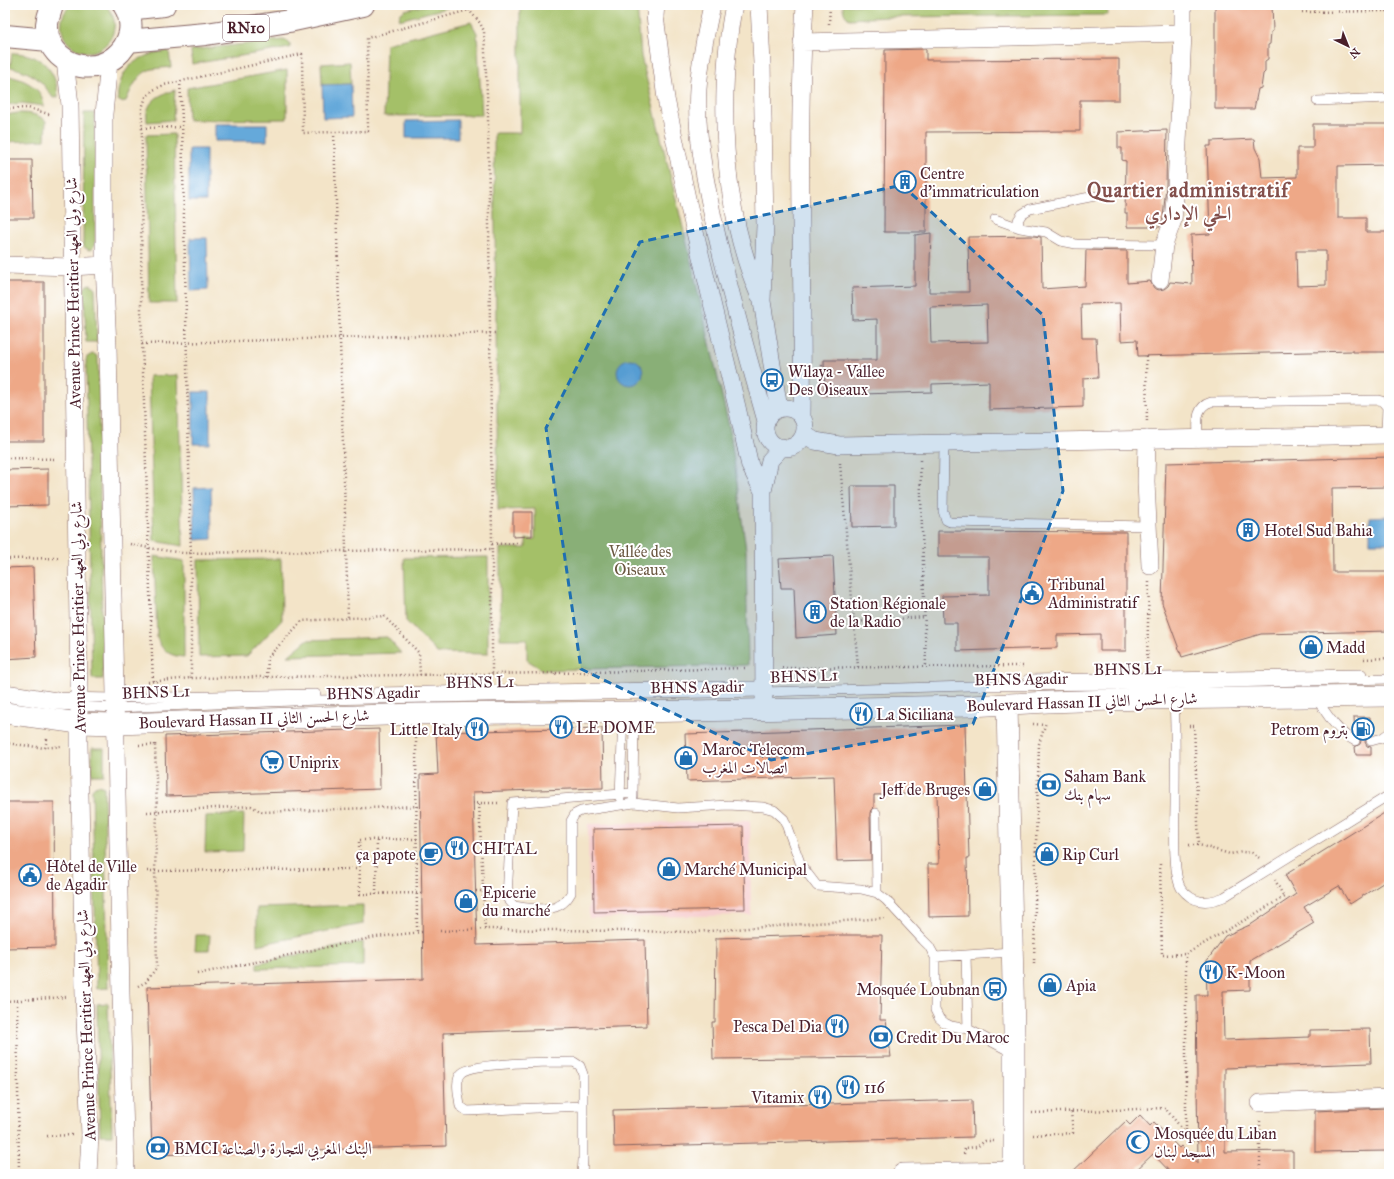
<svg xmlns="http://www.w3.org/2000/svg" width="1394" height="1179" viewBox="0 0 1394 1179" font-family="'IM FELL Great Primer',Amiri,serif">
<rect width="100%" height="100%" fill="#fff"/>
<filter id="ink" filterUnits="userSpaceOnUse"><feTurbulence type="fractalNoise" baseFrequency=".025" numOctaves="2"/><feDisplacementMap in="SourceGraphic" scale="8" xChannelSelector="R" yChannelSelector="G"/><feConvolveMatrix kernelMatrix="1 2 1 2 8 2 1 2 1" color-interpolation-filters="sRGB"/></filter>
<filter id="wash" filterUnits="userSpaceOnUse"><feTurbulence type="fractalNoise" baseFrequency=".012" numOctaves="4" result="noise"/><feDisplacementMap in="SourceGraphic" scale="16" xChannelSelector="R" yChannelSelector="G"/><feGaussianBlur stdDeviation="0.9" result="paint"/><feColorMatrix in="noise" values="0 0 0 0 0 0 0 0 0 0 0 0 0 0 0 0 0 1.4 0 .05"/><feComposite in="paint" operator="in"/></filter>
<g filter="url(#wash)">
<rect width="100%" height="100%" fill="#f3e4c8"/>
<!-- built -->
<path fill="#f7cfd0" d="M750 821 751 915 589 918 588 824Z"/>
<!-- green -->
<path fill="#a4c067" stroke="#777049" d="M71 5H105C130 27 100 66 73 47 67 43 63 37 62 30 60 20 64 11 71 5Z
M426 5H458L399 20 400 14 405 10Z
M520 5H637L641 56 687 244 730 431 746 550 748 665 543 670 527 660V639H500V548H526V539H535V509L498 510 494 133H520Z
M843 5H886L887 7 1107 5 1108 15 887 17 849 19C844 15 843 11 843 5Z
M471 22 477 33 482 115 384 116 386 44Z
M282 40 288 41 290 45V48L192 64 191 50Z
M169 51 171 67C165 68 158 68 152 69 138 72 131 90 126 101L121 102 118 100C117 95 118 89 120 84 126 61 147 53 169 51Z
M12 53C40 53 57 69 58 97L53 98C41 79 32 72 10 67Z
M350 62 351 84 322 85 321 64Z
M287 70V119L188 120 187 88Z
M5 75C23 79 42 86 44 106L22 103 5 105Z
M175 90 173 120 147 122C147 118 146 112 148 109 152 97 165 93 175 90Z
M18 113C29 113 38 114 46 121L45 140 5 142V115Z
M84 113H95V244L92 249 89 250 84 247 83 244Z
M174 134 177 303H149L146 135Z
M90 284 92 285 95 288 97 342H86L84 289 87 285Z
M92 354 96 355 98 359 103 679H92L86 360 87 357Z
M178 375 183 546 154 541 149 376Z
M154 556 184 561V657C171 656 162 652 157 638Z
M488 557V654L437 653 406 621 404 558Z
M281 559 282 620 247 656 199 657 198 560Z
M387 637 401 653 288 656 307 640Z
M92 748H104V775H92Z
M98 785 104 787 108 988 97 989 92 789 95 786Z
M244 814 243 851 205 852 206 816Z
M363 905V924L257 945V908Z
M196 935H210L209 950H195Z
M363 942V966L257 969V963Z
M108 1003 112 1135H100L97 1004Z"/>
<!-- water -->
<path fill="#65a9da" stroke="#586482" d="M351 84 352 117 323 118 322 85Z
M458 120V138H406V121Z
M215 124H267V141H215Z
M189 149H206V201H189Z
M190 238H207L208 290 191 291Z
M617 372a13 13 0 1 1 26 0a13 13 0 1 1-26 0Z
M193 392H210V444H193Z
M211 487 212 539 195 540 194 488Z
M1389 516V543H1370V517Z"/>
<g id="blocks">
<!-- building -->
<path fill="#eea887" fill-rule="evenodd" d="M1215 5H1272L1273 31 1271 32 1270 44 1268 45V59L1265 61V72L1263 74 1261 88 1258 89 1254 109H1215Z
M926 49V60L1119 59V100H1080V131L926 132V232H884L885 50Z
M1313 124H1389V165L1338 166V218H1366V232H1389V352H1353V351L1138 356 1137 340 1121 341 1120 303 1081 304 1082 338H1096L1098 378 1083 379V407L989 410V382L932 384V392L825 395 824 360H877V319L853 320 852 288 915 286V235L931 233 929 292H969L968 237 1034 236 1041 237 1042 289 1085 286 1086 250 1127 251V283L1150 281 1154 288 1159 290 1164 289 1168 286 1170 282 1192 284 1191 235 1210 234 1207 146H1211V141L1254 139 1255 148 1260 158 1262 178 1297 177V148H1313ZM1296 251H1326V285L1297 286ZM987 305 988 342 931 343 930 307Z
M1167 130 1166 185 1163 218 1160 227H1127V213H1125L1126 161 1122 160V148H1118V132Z
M5 160H32L33 218H5Z
M5 282H44V441H5Z
M1389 457V487L1332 488 1333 572H1389V631L1261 634 1182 657 1162 603 1166 463Z
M48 469V505L5 506V470Z
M851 486H894V526L852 527Z
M513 512H532V536L513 537Z
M938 531 1126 532V651H1100V634L1057 635V648L957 651V623H943L942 596 989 595V557H938Z
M833 556 837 635 796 638 794 588H781L779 559Z
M33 567 36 657 5 659V568Z
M1354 717H1370L1371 735 1366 737 1365 742 1367 746 1371 747V755H1356L1355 747 1360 744 1361 741 1360 738 1355 734Z
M965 725 969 858H967L968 916 929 917 928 864H939L937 793 874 795V807L871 810 870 813 871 860 837 861 834 776 687 781 685 734Z
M602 728 603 788 473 792 477 945 645 940 647 1026 443 1033 446 1146 152 1155 147 987 423 979 420 775 438 774 436 732Z
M379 729 380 789 166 796 165 736Z
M5 802H54L55 947 5 948Z
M1389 810V879L1350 904 1339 886 1304 907 1314 923 1250 961V990L1223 991 1224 1040 1310 1037V1030L1370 1029 1371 1063 1225 1068V1152L1293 1151V1174H1172L1153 1154 1132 1174H1070L1126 1121 1130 1125 1140 1115 1150 1126 1154 1122 1179 1148 1181 1146 1198 1164 1196 995H1207L1206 962 1225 936 1252 924 1296 894 1285 875Z
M743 826 745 909 594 912 593 829Z
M822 935H882L880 1020H886L891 1057 713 1059 712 1022H715L716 938Z
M972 1100 973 1137 614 1147 613 1110Z
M1386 1108V1124H1389V1151L1315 1152V1111Z"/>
</g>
</g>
<g filter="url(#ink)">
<use href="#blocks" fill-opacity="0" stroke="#856462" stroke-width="1"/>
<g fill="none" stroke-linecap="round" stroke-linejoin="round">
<!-- service casing -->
<g stroke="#856462" stroke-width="10">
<path id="service" d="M1317 101 1389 98
M1095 196 1030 209 1022 214 1018 220 1020 228 1046 232 1061 241 1076 244 1164 245
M995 219 1020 228
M1198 438C1198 424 1194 407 1211 402L1378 400 1382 401 1387 407 1386 435
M944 443 943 511 946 520 950 522 1149 526
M1028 679 1362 674
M5 689 57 697 115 698 316 694
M377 692 719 686H762
M5 697 55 705 115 708 318 700 764 692 969 686 1146 685 1389 679
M1316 698C1327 714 1337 732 1355 741
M1174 699C1176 734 1175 768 1175 803 1175 821 1172 874 1181 888 1193 904 1207 904 1224 897L1389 795
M1371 741 1382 738 1389 733
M633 793 512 803 507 898 514 906C524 908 550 911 558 906 565 903 568 898 571 893V821L575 814 581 811 634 803 678 808 728 805 763 807 774 810 784 819 801 865 817 886 861 889 877 893 886 900 923 940 929 946 935 957 1012 952
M620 798 623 712
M633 798 634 712
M876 813 877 893
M966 955 968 1029
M935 957V1010L939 1018 945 1023 951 1026 968 1029 1013 1053
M582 1174 583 1160V1074L580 1066 574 1062C556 1062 472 1062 462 1073 454 1080 459 1096 460 1106L467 1111 583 1106"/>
</g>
<!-- minor casing -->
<g stroke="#856462" stroke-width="18">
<path id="minor" d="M656 5 655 16 666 99 688 203 737 407 750 466 763 491
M712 5C706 32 700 61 698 89 695 132 706 185 715 227 729 292 748 356 766 421
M734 5C728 33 726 61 725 90 723 161 731 229 759 295
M759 5 762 63 765 225 762 301 779 409
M802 42 1183 33
M65 60 70 105 79 688V744L84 996 90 1135 88 1174
M109 62 104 114V265L108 346 121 994 126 1174
M5 265 72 267 104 265
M1160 280 1164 245 1173 220 1176 186 1183 33V5
M765 428a20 20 0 1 1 40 0a20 20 0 1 1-40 0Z
M802 417C804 280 796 142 805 5
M804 434 815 441 839 445 1389 435
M1147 439 1146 482 1150 566
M764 709 763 491 770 460 782 447
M1260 1103 1389 1098"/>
</g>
<!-- tertiary casing -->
<g stroke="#856462" stroke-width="22">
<path id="tertiary" d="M1007 704 1014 1030V1174
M5 713 79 723 116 724 416 714 634 712 970 706 1048 702 1145 699 1389 696
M903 1174 1014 1172"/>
</g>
<!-- primary casing -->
<g stroke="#856462" stroke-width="24">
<path id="primary" d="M52 5C51 11 46 20 47 28 47 38 52 48 59 55 96 88 149 44 124 5
M127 9 164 5
M5 36 49 40
M127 41 206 34 289 21 363 5"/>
</g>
<!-- path -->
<path stroke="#856462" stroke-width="2.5" stroke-dasharray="1 3" stroke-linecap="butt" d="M485 5 469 10 480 23 484 31 488 115 492 544V674
M1302 12 1389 11
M829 24 830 5
M180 81 182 120 191 561V678
M5 109 28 108 52 115
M142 128 182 127
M334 132 348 618
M142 344 496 333
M1146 356 1147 423
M822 365V376
M5 458 57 459
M920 460 926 667
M840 463 858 667
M130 544 149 548 183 553 492 549
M492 544 519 543
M5 559 59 558
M854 622 925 617
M1364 659 1389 658
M1147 663 1149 582
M782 668 1023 666
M556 673 747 668
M267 677 268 657 302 621 384 616 419 653 420 675
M148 682 191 678 555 673V676
M153 685 141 309 142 108 146 97 153 90 164 85 302 54 303 133 368 131 367 38 469 10
M1033 724 1044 725
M1189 726H1194L1199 845
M416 734 417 932
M47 739 45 748 62 746
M5 743 45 748
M139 745H155V742
M473 803H479
M498 803H479L485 929 695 932 884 918
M147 812 251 806 262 812 421 806
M417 839 359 840 360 894 422 893
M1189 845H1199L1230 854 1243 852 1252 853 1261 859
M1160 864 1162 955 1186 954
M147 871 359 869
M476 891H483
M376 894 377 840
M440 931 485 929
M1034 964 1036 843 1039 744 1046 722
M197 974 376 937 422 932
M138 986 146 982 157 967 155 871 157 811 155 745
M5 1001 67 997
M17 1001 19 1174
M1032 1113 1165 1108 1192 1141 1260 1139
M1260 1121V1174
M1186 1134V954L1284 897 1275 880
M1033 1135 1073 1133 1071 1112
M47 1136 73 1135
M964 1154 965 1148 977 1147 985 1141H994"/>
<!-- service -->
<use href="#service" stroke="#fff" stroke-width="9"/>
<!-- minor -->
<use href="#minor" stroke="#fff" stroke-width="17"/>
<!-- tertiary -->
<use href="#tertiary" stroke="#fff" stroke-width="21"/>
<!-- primary -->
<use href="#primary" stroke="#fff" stroke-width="22"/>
</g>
</g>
<!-- marked area -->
<path fill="#1f6fb2" fill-opacity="0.2" stroke="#1f6fb2" stroke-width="3" stroke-dasharray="8 5" stroke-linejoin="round" d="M902 185 1043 315 1063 491 973 724 771 760 581 669 546 428 640 242Z"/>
<!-- icons -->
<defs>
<g id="building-ring" transform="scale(1.15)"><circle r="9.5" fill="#fff" stroke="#1f6fb2" stroke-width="1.5"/><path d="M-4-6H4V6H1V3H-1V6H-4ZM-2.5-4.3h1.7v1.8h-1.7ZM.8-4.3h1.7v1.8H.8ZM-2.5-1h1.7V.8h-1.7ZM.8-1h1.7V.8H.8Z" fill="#1f6fb2"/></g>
<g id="bus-ring" transform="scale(1.15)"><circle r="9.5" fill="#fff" stroke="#1f6fb2" stroke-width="1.5"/><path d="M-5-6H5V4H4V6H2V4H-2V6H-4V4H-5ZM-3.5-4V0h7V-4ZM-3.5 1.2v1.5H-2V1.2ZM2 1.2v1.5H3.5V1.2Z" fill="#1f6fb2"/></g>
<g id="civic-ring" transform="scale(1.15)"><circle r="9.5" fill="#fff" stroke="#1f6fb2" stroke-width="1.5"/><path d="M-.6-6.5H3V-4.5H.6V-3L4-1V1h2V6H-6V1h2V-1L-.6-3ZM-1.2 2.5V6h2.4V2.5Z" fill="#1f6fb2"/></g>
<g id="shop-ring" transform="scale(1.15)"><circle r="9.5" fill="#fff" stroke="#1f6fb2" stroke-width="1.5"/><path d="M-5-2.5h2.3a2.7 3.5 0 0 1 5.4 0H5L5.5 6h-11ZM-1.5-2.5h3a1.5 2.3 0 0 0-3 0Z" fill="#1f6fb2"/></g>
<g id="restaurant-ring" transform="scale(1.15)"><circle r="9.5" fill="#fff" stroke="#1f6fb2" stroke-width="1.5"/><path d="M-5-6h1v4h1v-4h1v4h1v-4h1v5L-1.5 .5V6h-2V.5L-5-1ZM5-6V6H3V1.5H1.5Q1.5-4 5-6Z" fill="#1f6fb2"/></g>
<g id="fuel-ring" transform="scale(1.15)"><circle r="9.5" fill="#fff" stroke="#1f6fb2" stroke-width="1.5"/><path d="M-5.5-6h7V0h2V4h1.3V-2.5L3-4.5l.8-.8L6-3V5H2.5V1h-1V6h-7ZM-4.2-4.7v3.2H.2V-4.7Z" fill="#1f6fb2"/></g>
<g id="supermarket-ring" transform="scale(1.15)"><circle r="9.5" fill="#fff" stroke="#1f6fb2" stroke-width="1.5"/><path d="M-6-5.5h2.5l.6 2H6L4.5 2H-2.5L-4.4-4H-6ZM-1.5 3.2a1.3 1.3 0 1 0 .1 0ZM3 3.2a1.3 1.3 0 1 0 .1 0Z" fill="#1f6fb2"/></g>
<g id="bank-ring" transform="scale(1.15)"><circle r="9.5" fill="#fff" stroke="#1f6fb2" stroke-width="1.5"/><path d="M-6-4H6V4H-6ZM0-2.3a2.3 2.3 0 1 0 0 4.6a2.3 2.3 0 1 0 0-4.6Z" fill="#1f6fb2"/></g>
<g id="cafe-ring" transform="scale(1.15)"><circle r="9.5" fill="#fff" stroke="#1f6fb2" stroke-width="1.5"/><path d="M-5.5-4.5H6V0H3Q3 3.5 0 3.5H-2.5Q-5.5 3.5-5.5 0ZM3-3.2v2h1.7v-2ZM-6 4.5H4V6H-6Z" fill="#1f6fb2"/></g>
<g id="mosque-ring" transform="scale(1.15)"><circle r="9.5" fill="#fff" stroke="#1f6fb2" stroke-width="1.5"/><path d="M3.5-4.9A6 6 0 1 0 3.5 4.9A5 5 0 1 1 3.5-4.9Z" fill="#1f6fb2"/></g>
</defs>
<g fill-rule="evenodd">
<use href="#building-ring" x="905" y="182"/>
<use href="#bus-ring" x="772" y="380"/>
<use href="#building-ring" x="1248" y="530"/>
<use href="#civic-ring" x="1032" y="593"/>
<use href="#building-ring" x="815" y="612"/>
<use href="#shop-ring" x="1311" y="647"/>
<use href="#restaurant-ring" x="861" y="714"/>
<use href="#restaurant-ring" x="561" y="727"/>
<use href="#restaurant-ring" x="477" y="729"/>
<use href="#fuel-ring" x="1363" y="729"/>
<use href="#shop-ring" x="686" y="758"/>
<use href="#supermarket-ring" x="272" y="762"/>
<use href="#bank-ring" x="1049" y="785"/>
<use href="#shop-ring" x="985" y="789"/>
<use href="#restaurant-ring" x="457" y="848"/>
<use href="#cafe-ring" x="431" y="854"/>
<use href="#shop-ring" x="1047" y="854"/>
<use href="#shop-ring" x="669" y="869"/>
<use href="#civic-ring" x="30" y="875"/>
<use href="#shop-ring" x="466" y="901"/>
<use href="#restaurant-ring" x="1211" y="972"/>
<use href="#shop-ring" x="1050" y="985"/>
<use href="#bus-ring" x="995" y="989"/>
<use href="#restaurant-ring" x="837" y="1026"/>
<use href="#bank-ring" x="881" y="1037"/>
<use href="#restaurant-ring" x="848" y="1087"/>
<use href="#restaurant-ring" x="820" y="1097"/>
<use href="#mosque-ring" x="1138" y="1142"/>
<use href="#bank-ring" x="158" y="1148"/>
</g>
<g text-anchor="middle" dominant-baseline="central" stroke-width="4" stroke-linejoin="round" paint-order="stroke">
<!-- shield labels -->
<rect fill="#fff" stroke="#80626b" stroke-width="1" x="223" y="15" width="46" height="26" rx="3"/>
<g font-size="15" font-weight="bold" fill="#4a1f2b">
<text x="246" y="28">RN10</text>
</g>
<!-- poi labels -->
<g font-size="16" fill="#4a1f2b" stroke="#fff" text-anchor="start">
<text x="920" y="173">Centre<tspan x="920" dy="18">d'immatriculation</tspan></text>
<text x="788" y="371">Wilaya - Vallee<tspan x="788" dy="18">Des Oiseaux</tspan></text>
<text x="1264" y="530">Hotel Sud Bahia</text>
<text x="1048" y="584">Tribunal<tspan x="1048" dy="18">Administratif</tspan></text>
<text x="830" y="603">Station Régionale<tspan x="830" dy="18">de la Radio</tspan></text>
<text x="1326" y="647">Madd</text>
<text x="876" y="714">La Siciliana</text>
<text x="576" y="727">LE DOME</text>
<text x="462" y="729" text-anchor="end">Little Italy</text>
<text x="1348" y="729" text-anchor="end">Petrom بتروم</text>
<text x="702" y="749">Maroc Telecom<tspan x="702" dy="18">اتصالات المغرب</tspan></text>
<text x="288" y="762">Uniprix</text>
<text x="1064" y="776">Saham Bank<tspan x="1064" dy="18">سهام بنك</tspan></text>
<text x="970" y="789" text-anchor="end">Jeff de Bruges</text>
<text x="472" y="848">CHITAL</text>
<text x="416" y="854" text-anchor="end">ça papote</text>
<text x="1062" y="854">Rip Curl</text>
<text x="46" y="866">Hôtel de Ville<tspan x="46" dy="18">de Agadir</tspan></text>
<text x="684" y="869">Marché Municipal</text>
<text x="482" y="892">Epicerie<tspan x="482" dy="18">du marché</tspan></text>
<text x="1226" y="972">K-Moon</text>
<text x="1066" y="985">Apia</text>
<text x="980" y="989" text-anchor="end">Mosquée Loubnan</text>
<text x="822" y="1026" text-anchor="end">Pesca Del Dia</text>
<text x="896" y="1037">Credit Du Maroc</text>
<text x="864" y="1087">116</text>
<text x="804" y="1097" text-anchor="end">Vitamix</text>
<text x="1154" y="1133">Mosquée du Liban<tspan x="1154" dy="18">المسجد لبنان</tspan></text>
<text x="174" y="1148">BMCI البنك المغربي للتجارة والصناعة</text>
</g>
<!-- street labels -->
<g font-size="16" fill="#4a1f2b" stroke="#fff">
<text transform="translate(73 293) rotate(-91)">Avenue Prince Heritier شارع ولي العهد</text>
<text transform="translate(78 617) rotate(-91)">Avenue Prince Heritier شارع ولي العهد</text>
<text transform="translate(1128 669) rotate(-1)">BHNS L1</text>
<text transform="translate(804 676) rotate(-2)">BHNS L1</text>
<text transform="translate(1021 679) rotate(-1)">BHNS Agadir</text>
<text transform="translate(480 682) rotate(-1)">BHNS L1</text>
<text transform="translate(697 687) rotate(-1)">BHNS Agadir</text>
<text transform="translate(156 692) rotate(-2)">BHNS L1</text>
<text transform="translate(373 693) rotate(-1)">BHNS Agadir</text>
<text transform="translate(1082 702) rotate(-2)">Boulevard Hassan II شارع الحسن الثاني</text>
<text transform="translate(254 719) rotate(-2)">Boulevard Hassan II شارع الحسن الثاني</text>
<text transform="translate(86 1025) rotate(-92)">Avenue Prince Heritier شارع ولي العهد</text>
</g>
<!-- park labels -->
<g font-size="16" fill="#6a5740" stroke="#fff">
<text x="640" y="551">Vallée des<tspan x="640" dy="18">Oiseaux</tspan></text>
</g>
<!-- district labels -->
<g font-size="20" font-weight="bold" letter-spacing="1" fill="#834f4b" stroke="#fff">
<text x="1188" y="190">Quartier administratif<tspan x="1188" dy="23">الحي الإداري</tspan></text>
</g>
</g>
<!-- margin -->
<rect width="1394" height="1179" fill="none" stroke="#fff" stroke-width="20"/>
<!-- north arrow -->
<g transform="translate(1348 46) rotate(137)" stroke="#ffffff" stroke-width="3" paint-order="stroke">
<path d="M0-3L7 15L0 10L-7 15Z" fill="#4a1f2b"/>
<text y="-6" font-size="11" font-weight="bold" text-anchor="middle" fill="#4a1f2b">N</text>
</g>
</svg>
